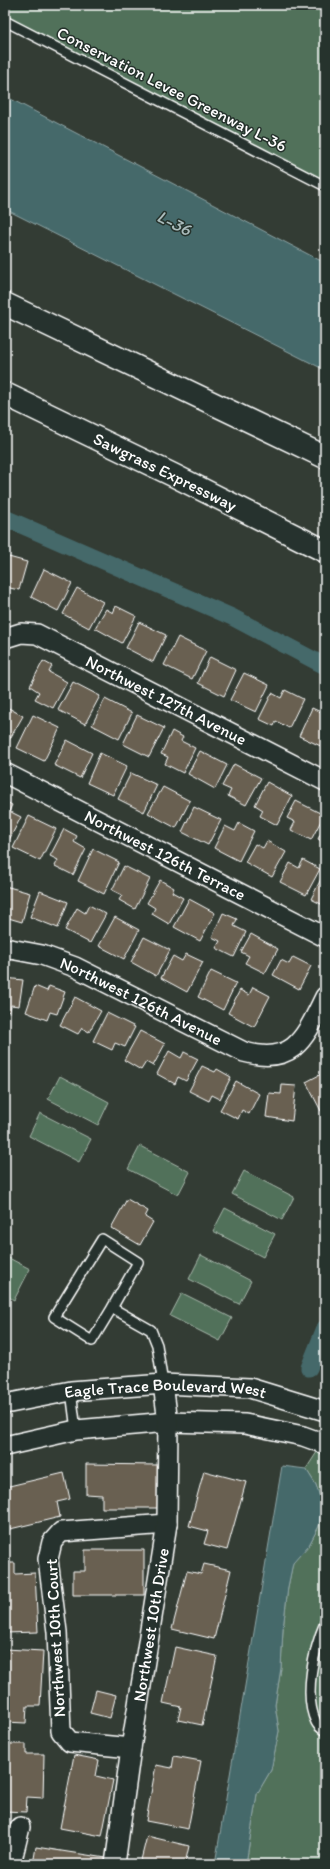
<svg xmlns="http://www.w3.org/2000/svg" width="330" height="1869" viewBox="0 0 330 1869" font-family="Itim,sans-serif">
<rect width="100%" height="100%" fill="#333c34"/>
<filter id="ink" filterUnits="userSpaceOnUse"><feTurbulence type="fractalNoise" baseFrequency=".025" numOctaves="2"/><feDisplacementMap in="SourceGraphic" scale="8" xChannelSelector="R" yChannelSelector="G"/><feConvolveMatrix kernelMatrix="1 2 1 2 8 2 1 2 1" color-interpolation-filters="sRGB"/></filter>
<g filter="url(#ink)">
<!-- green -->
<path fill="#51715a" stroke="#a8b8ac" d="M5 5H325V186L5 21Z
M60 1076 109 1102 98 1125 48 1099Z
M40 1113 91 1139 79 1162 29 1136Z
M140 1146 190 1172 178 1195 128 1169Z
M244 1171 294 1197 282 1220 232 1194Z
M225 1208 275 1234 263 1257 213 1231Z
M201 1255 251 1281 239 1304 189 1279Z
M5 1256 30 1269 14 1300 5 1295Z
M182 1293 232 1318 220 1341 170 1316Z
M317 1452 325 1456V1864H246L257 1794 271 1770 279 1731 275 1705 281 1668 283 1629 288 1587 293 1562 309 1545 319 1526 322 1503 316 1485 306 1469Z"/>
<!-- water -->
<path fill="#45696b" stroke="#8fa5a6" d="M5 96 325 263V370L5 209Z
M282 1466 306 1469 316 1485 322 1503 319 1526 309 1545 293 1563 288 1587 283 1629 281 1668 275 1705 279 1731 271 1770 257 1794 246 1864H215Z"/>
<g fill="none" stroke-linecap="round" stroke-linejoin="round">
<!-- canal -->
<path stroke="#45696b" stroke-width="17" d="M5 518 232 617 325 666
M309 1368 325 1328"/>
</g>
<!-- building -->
<path fill="#696151" stroke="#fff" d="M5 556 27 562 19 590 5 587Z
M44 569 72 583 58 611 31 597Z
M77 588 103 602 89 628 63 614Z
M116 606 136 616 122 643 95 628 106 609 113 613Z
M139 622 166 635 153 662 126 648Z
M178 637 206 651 192 679 164 665Z
M210 657 236 670 224 696 198 683Z
M43 661 52 666 49 672 67 682 53 708 35 699 39 692 30 686Z
M244 673 269 685 256 712 230 700Z
M73 682 100 696 85 724 58 710Z
M285 690 303 699 289 728 276 721 274 726 259 719 272 693 281 698Z
M105 699 132 713 119 739 92 725Z
M5 706 23 716 8 742 5 740Z
M312 708 325 714V748L299 736Z
M33 715 60 728 44 761 17 748Z
M137 715 164 728 149 757 123 744Z
M172 731 183 737 181 741 195 748 183 773 165 764 168 757 161 754Z
M67 740 92 753 80 778 54 765Z
M200 751 227 765 215 789 188 774Z
M100 753 127 766 113 795 87 783Z
M234 764 261 778 246 805 228 796 231 790 222 786Z
M131 773 157 785 144 812 118 799Z
M267 782 292 796 277 825 260 816 263 810 255 805Z
M163 787 190 801 176 828 148 813Z
M5 801 12 805 9 811 21 817 9 840 5 838Z
M296 801 324 815 311 840 291 830 295 822 287 818Z
M194 807 221 820 208 845 182 832Z
M29 816 56 829 40 861 13 848Z
M239 823 254 831 239 861 214 848 225 826 235 831Z
M325 825V843L318 839Z
M64 829 77 836 74 842 86 849 73 875 55 866 58 860 50 856Z
M267 841 286 852 272 877 245 862 255 844 263 848Z
M93 849 119 862 104 894 78 881Z
M303 860 320 869 306 895 280 882 290 863 299 868Z
M124 866 150 879 135 909 119 900 122 895 112 890Z
M322 877 325 878V906L311 899Z
M160 880 174 888 172 892 183 898 169 924 152 914 155 908 147 903Z
M5 886 30 893 22 922 5 917Z
M40 891 68 902 58 928 30 917Z
M189 899 215 913 200 941 174 927Z
M89 905 106 914 90 943 65 930 77 908 85 913Z
M223 913 237 919 234 926 246 932 234 957 216 948 220 941 212 937Z
M115 917 139 930 124 959 99 946Z
M251 934 278 949 265 973 245 963 249 956 241 952Z
M144 937 170 950 156 976 131 962Z
M186 954 203 962 187 992 161 978 173 956 182 961Z
M293 957 311 966 299 989 273 975 281 960 289 964Z
M211 971 236 983 223 1010 198 997Z
M5 978 23 980 19 1006 11 1005 10 1012 5 1011Z
M35 986 47 991 49 986 65 992 57 1014 50 1012 47 1020 26 1012Z
M253 987 270 996 254 1027 228 1013 240 990 249 995Z
M75 997 101 1011 89 1032 82 1028 78 1034 60 1025Z
M107 1013 135 1027 125 1047 115 1043 112 1050 93 1041Z
M140 1031 165 1044 153 1066 146 1062 141 1070 124 1060Z
M169 1051 181 1058 184 1052 198 1059 186 1081 178 1077 175 1084 157 1074Z
M202 1066 215 1072 217 1069 231 1077 220 1099 212 1095 209 1101 189 1091Z
M325 1072V1109L321 1111 306 1082Z
M236 1081 259 1094 249 1114 242 1110 238 1119 220 1110Z
M282 1085 296 1086 292 1121 266 1117 269 1093 281 1094Z
M127 1199 148 1211 145 1217 153 1222 140 1245 111 1228Z
M86 1464 158 1465V1508H102V1495L86 1494Z
M204 1471 246 1482 227 1550 204 1544 208 1531 189 1526Z
M64 1473 70 1499 57 1502 60 1517 6 1530 5 1487Z
M85 1550H144V1595H73V1571H85Z
M5 1563H15V1574L35 1573 38 1632 5 1633Z
M204 1564 231 1570 214 1639 172 1629 187 1571 201 1574Z
M175 1647 217 1656 202 1725 178 1720 181 1707 163 1703Z
M5 1649 43 1651 40 1706H27L26 1723 5 1722Z
M96 1690 116 1695 110 1718 90 1713Z
M5 1744H26V1754H44L43 1798 27 1797 26 1812 5 1811Z
M74 1755 99 1760 96 1776 113 1780 102 1836 60 1828Z
M174 1756 201 1761 188 1829 146 1821 156 1765 172 1768Z
M147 1836 189 1846 185 1864H140Z
M36 1847 106 1858 105 1864H33Z"/>
<g fill="none" stroke-linecap="round" stroke-linejoin="round">
<!-- lane casing -->
<g stroke="#fff" stroke-width="12">
<path id="lane" d="M5 21 325 186
M112 1308 138 1262 102 1239 54 1317 92 1341 112 1308 151 1330 157 1345 163 1384
M71 1391 76 1430
M325 1623C314 1648 303 1696 316 1722 318 1726 322 1729 325 1731"/>
</g>
<!-- street casing -->
<g stroke="#fff" stroke-width="22">
<g id="street">
<path id="s1" d="M5 638 21 633 37 634 325 781"/>
<path id="s2" d="M5 773 325 937"/>
<path id="s3" d="M5 948 42 955 75 967 244 1052C295 1066 305 1037 325 997"/>
<path id="s4" d="M5 1404 71 1391 163 1384 250 1388 325 1411"/>
<path d="M5 1446 76 1430 168 1422 245 1424 303 1436 325 1444"/>
<path d="M131 1748 70 1742 61 1731 57 1632 48 1559 52 1542 61 1532 167 1524"/>
<path d="M11 1864 20 1827"/>
<path id="s5" d="M115 1864 131 1748 167 1524 168 1422 163 1384"/>
</g>
</g>
<!-- highway casing -->
<g stroke="#fff" stroke-width="25">
<g id="highway">
<path d="M5 304 325 457"/>
<path id="s6" d="M5 394 173 475 325 551"/>
</g>
</g>
<!-- path -->
<path stroke="#fff" stroke-width="2.5" stroke-dasharray="3 3" stroke-linecap="butt" d="M281 1864 285 1858"/>
<!-- lane -->
<use href="#lane" stroke="#26332d" stroke-width="9"/>
<!-- street -->
<use href="#street" stroke="#26332d" stroke-width="19"/>
<!-- highway -->
<use href="#highway" stroke="#26332d" stroke-width="22"/>
</g>
</g>
<g text-anchor="middle" dominant-baseline="central" stroke-width="3" stroke-linejoin="round" paint-order="stroke">
<!-- street labels -->
<g font-size="17" fill="#fff" stroke="#26332d">
<text transform="translate(172 89) rotate(27)">Conservation Levee Greenway L-36</text>
<text stroke="none"><textPath href="#s6" startOffset="178">Sawgrass Expressway</textPath></text>
<text stroke="none"><textPath href="#s1" startOffset="178">Northwest 127th Avenue</textPath></text>
<text stroke="none"><textPath href="#s2" startOffset="180">Northwest 126th Terrace</textPath></text>
<text stroke="none"><textPath href="#s3" startOffset="147">Northwest 126th Avenue</textPath></text>
<text stroke="none"><textPath href="#s4" startOffset="162">Eagle Trace Boulevard West</textPath></text>
<text stroke="none"><textPath href="#s5" startOffset="242">Northwest 10th Drive</textPath></text>
<text transform="translate(55 1638) rotate(-93)">Northwest 10th Court</text>
</g>
<!-- water labels -->
<g font-size="18" font-style="italic" fill="#abbcbc" stroke="#26332d">
<text transform="translate(174 223) rotate(27)">L-36</text>
</g>
</g>
<!-- margin -->
<rect width="330" height="1869" fill="none" stroke="#26332d" stroke-width="20"/>
<rect x="10" y="10" width="310" height="1849" fill="none" stroke="#fff" stroke-width="1.5" filter="url(#ink)"/>
</svg>
